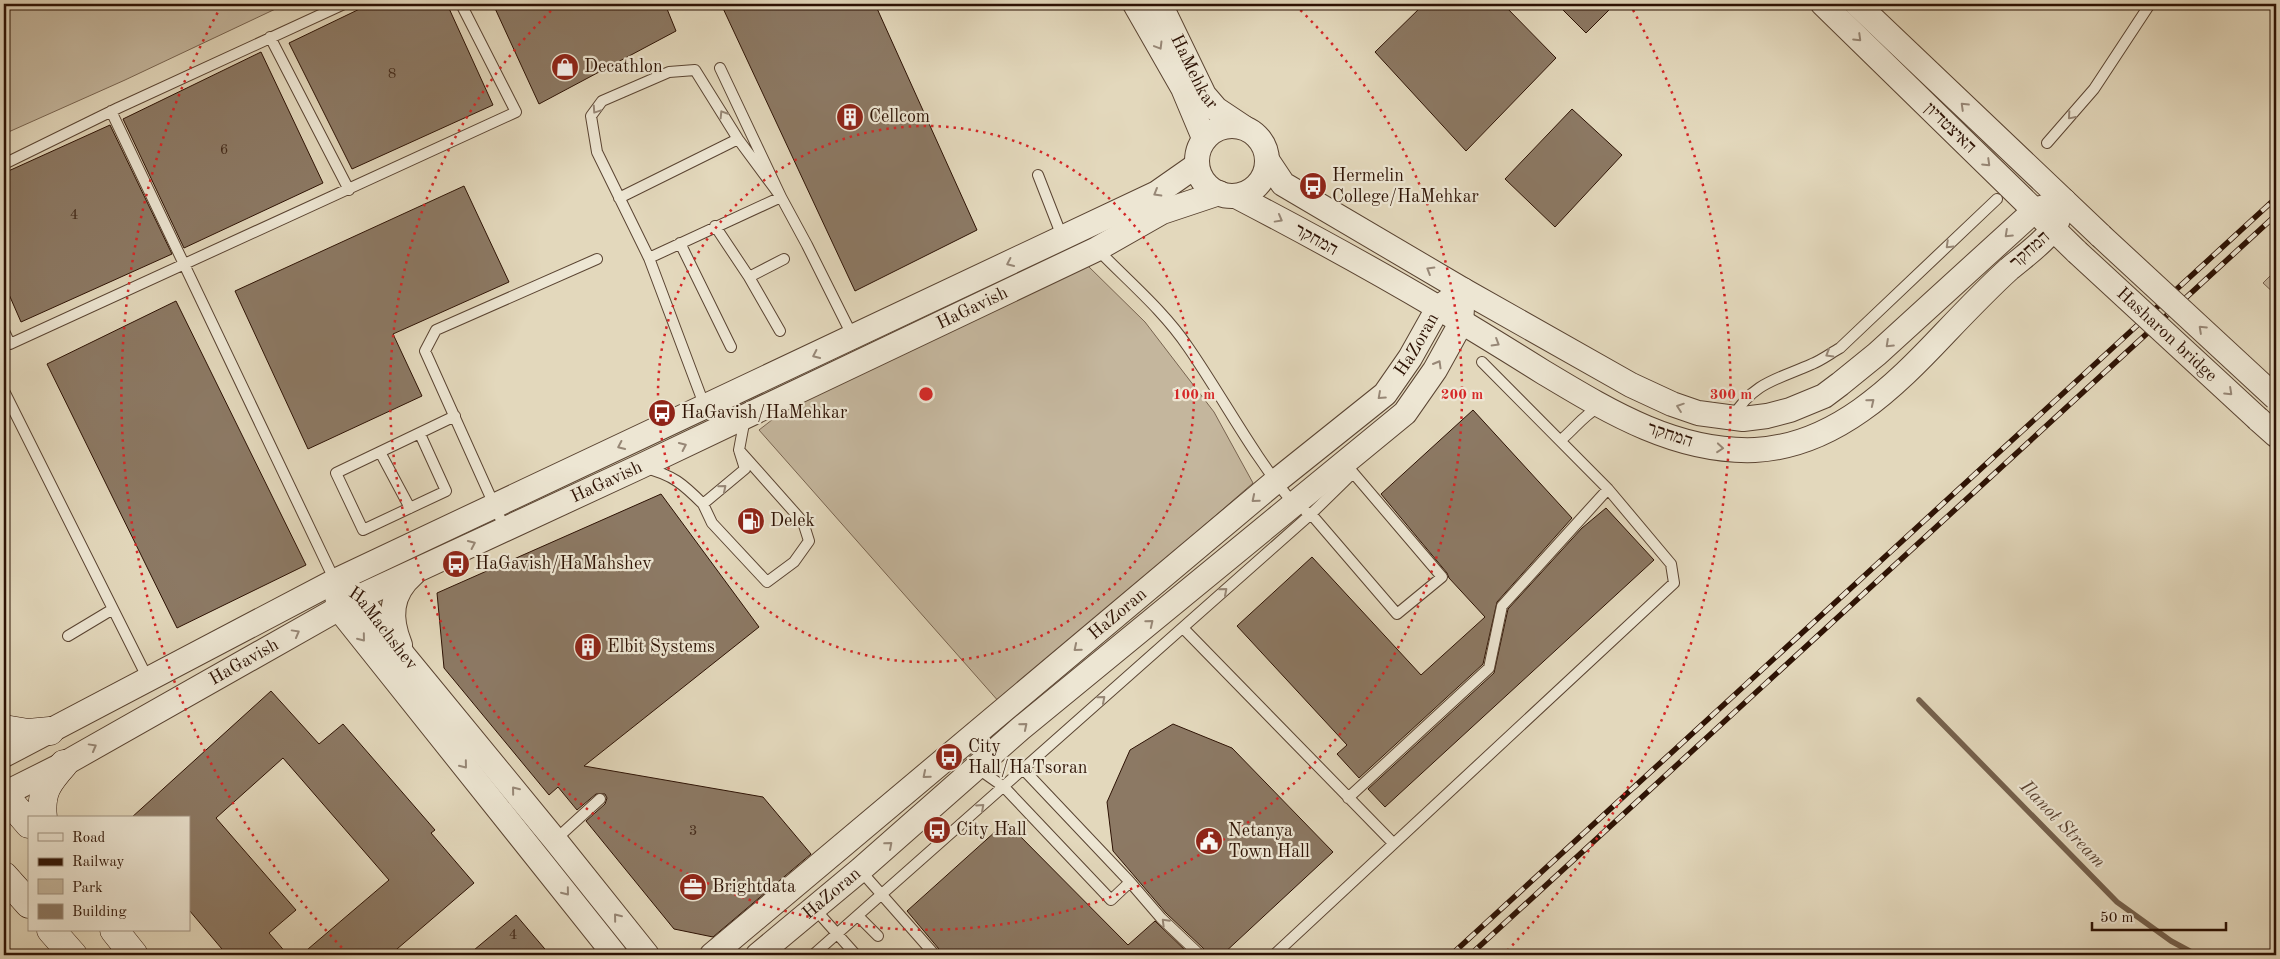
<svg xmlns="http://www.w3.org/2000/svg" width="2280" height="959" viewBox="0 0 2280 959" font-family="'Old Standard TT','Frank Ruhl Libre',serif">
<rect width="100%" height="100%" fill="#e3d8bc"/>
<filter id="stains"><feTurbulence type="fractalNoise" baseFrequency=".004" numOctaves="4"/><feColorMatrix values="0 0 0 0 .2 0 0 0 0 .09 0 0 0 0 .02 0 0 0 .5 -.17"/></filter>
<radialGradient id="worn" r=".72"><stop offset=".6" stop-color="#630" stop-opacity="0"/><stop offset="1" stop-color="#630" stop-opacity=".3"/></radialGradient>
<!-- green -->
<path fill="#c4b69d" stroke="#786450" d="M4 4H286L125 80 4 134Z
M1086 264 1145 322 1214 412 1253 483 1000 703 759 430 786 409Z
M2276 270V295L2263 283Z"/>
<g fill="none" stroke-linecap="round" stroke-linejoin="round">
<!-- stream -->
<path stroke="#75614d" stroke-width="5.5" d="M1919 700 2117 902 2171 941 2197 955"/>
</g>
<!-- building -->
<path fill="#8c7964" stroke="#2d1204" d="M370 4H447L493 105 352 169 289 43Z
M493 4H665L676 31 539 104Z
M721 4H875L977 230 855 291Z
M1424 4H1503L1556 58 1466 151 1375 52Z
M1557 4H1615L1586 33Z
M261 52 323 183 184 248 123 119Z
M1572 109 1622 155 1555 227 1505 179Z
M110 125 172 254 21 322 4 283V173Z
M464 186 509 282 393 334 422 396 308 449 235 291Z
M176 301 306 565 177 628 47 364Z
M1473 410 1572 518 1497 602 1483 664 1359 778 1337 754 1347 745 1237 626 1312 557 1421 675 1485 617 1449 578 1447 573 1381 494Z
M661 494 759 627 584 766 763 797 811 854 713 937 674 929 586 821 605 804 607 798 605 794H596L577 810 558 787 549 795 444 668 437 593Z
M1606 508 1654 560 1385 807 1368 789 1494 673 1508 609 1582 528Z
M271 691 319 744 343 724 435 830 431 833 474 883 390 955H301L389 880 283 758 216 818 296 910 269 933 288 955H227L189 910V818H131Z
M1173 724 1232 748 1333 852 1222 955H1207L1205 950 1166 913 1113 851 1107 802 1130 750Z
M1006 822 1128 945 1155 921 1190 955H944L907 911Z
M516 915 550 955H468Z"/>
<g fill="none" stroke-linecap="round" stroke-linejoin="round">
<!-- service casing -->
<g stroke="#5a4432" stroke-width="12">
<path id="service" d="M270 37 349 190
M720 68 781 197 807 245 853 337
M111 111 335 581
M2047 143 2094 89 2150 4
M4 164 118 108 344 4
M1038 175 1063 239
M619 198 738 139
M715 226 749 277 780 331
M680 243 731 347
M1097 249C1128 281 1164 311 1188 347 1224 399 1253 456 1294 504
M649 258 781 197 738 139 695 70 669 72 602 101 591 116 597 152 649 258 705 407
M749 277 784 259
M4 331 10 344 516 112 461 4
M4 391 148 679
M1733 417C1753 382 1779 379 1812 364 1822 360 1831 353 1840 348L1997 199
M420 434 446 491 363 530 336 473 455 416
M1561 440C1574 429 1584 415 1599 407
M380 452 410 508
M645 468C673 475 683 484 703 504L745 469 739 450 745 418
M703 504 712 523 767 582 794 562 809 541 803 522 739 450
M1306 512 1311 514 1397 614 1442 577 1349 468
M505 529 425 351 436 330 597 259
M1183 628 1393 843
M68 636 113 609
M977 768 1004 787 1111 900 1130 882 1023 769
M1348 798 1489 668 1502 606 1608 489
M555 840 600 799
M860 870 935 955
M1130 882 1161 918 1200 955
M814 908 856 955
M858 916 878 936
M813 955 1311 514 1352 474
M1274 955 1674 583 1671 564 1608 489 1482 362"/>
</g>
<!-- tertiary casing -->
<g stroke="#5a4432" stroke-width="26">
<g id="tertiary">
<path d="M1135 4 1183 88 1204 138"/>
<path id="s1" d="M1160 4 1204 95 1216 109 1243 127"/>
<path d="M1823 4 2077 252"/>
<path d="M1857 4 2101 236"/>
<circle cx="1232" cy="161" r="35"/>
<path d="M1267 160 1283 184 1463 290 1631 385 1672 404 1698 413 1743 419 1767 416 1790 410 1824 396 1840 384 1877 354 2035 210 2064 201"/>
<path d="M1236 196C1303 231 1371 268 1437 307 1472 328 1508 350 1543 372 1608 411 1676 453 1755 450 1835 446 1894 387 1945 333 1966 311 1987 289 2009 269 2023 257 2042 244 2053 229 2059 222 2061 210 2064 201"/>
<path d="M2258 419 2276 435"/>
<path id="s2" d="M347 589 359 597 404 656 555 840 647 955"/>
<path d="M337 595 339 609 615 955"/>
<path d="M400 645C389 618 390 594 413 574"/>
<path d="M4 755 335 581 1157 193 1197 165"/>
<path id="s3" d="M4 794 64 764 359 597 639 467 1097 249 1162 212 1219 193"/>
<path id="s4" d="M712 955 1275 482 1385 394 1410 358 1438 308 1463 290"/>
<path id="s5" d="M758 955 860 870 1020 729 1405 413 1435 370 1461 323 1462 308"/>
</g>
</g>
<!-- secondary casing -->
<g stroke="#2d1204" stroke-width="29">
<path id="secondary" d="M4 729 28 733 50 731
M4 795 29 824
M43 818C40 792 48 782 64 764
M4 876 29 904
M51 930 73 955
M114 930 134 955"/>
</g>
<!-- service -->
<use href="#service" stroke="#ede6d3" stroke-width="10"/>
<!-- tertiary -->
<use href="#tertiary" stroke="#ede6d3" stroke-width="24"/>
<!-- secondary -->
<use href="#secondary" stroke="#ede6d3" stroke-width="28"/>
<!-- rail casing -->
<g stroke="#2d1204" stroke-width="5.5">
<path id="rail" d="M1451 955 2276 198
M1470 955 2276 215"/>
</g>
<!-- rail -->
<use href="#rail" stroke="#ede6d3" stroke-width="4" stroke-dasharray="11" stroke-linecap="butt"/>
<!-- tertiary-bridge casing -->
<g stroke="#5a4432" stroke-width="26" stroke-linecap="butt">
<g id="tertiary-bridge">
<path d="M2101 236 2276 398"/>
<path id="s6" d="M2077 252 2258 419"/>
</g>
</g>
<!-- tertiary-bridge -->
<use href="#tertiary-bridge" stroke="#ede6d3" stroke-width="24"/>
</g>
<!-- one-way arrows -->
<defs><path id="oneway-chevron" d="M-2-3.5L2.5 0L-2 3.5" fill="none" stroke-width="1.6" stroke-linecap="round" stroke-linejoin="round" transform="scale(1.25)"/></defs>
<g stroke="#978776">
<use href="#oneway-chevron" transform="translate(1858 38) rotate(44)"/>
<use href="#oneway-chevron" transform="translate(1159 46) rotate(59)"/>
<use href="#oneway-chevron" transform="translate(1964 106) rotate(-136)"/>
<use href="#oneway-chevron" transform="translate(596 110) rotate(124)"/>
<use href="#oneway-chevron" transform="translate(723 114) rotate(-122)"/>
<use href="#oneway-chevron" transform="translate(2071 116) rotate(131)"/>
<use href="#oneway-chevron" transform="translate(1987 163) rotate(44)"/>
<use href="#oneway-chevron" transform="translate(1157 193) rotate(150)"/>
<use href="#oneway-chevron" transform="translate(1279 219) rotate(29)"/>
<use href="#oneway-chevron" transform="translate(2008 234) rotate(137)"/>
<use href="#oneway-chevron" transform="translate(1949 245) rotate(136)"/>
<use href="#oneway-chevron" transform="translate(1010 263) rotate(155)"/>
<use href="#oneway-chevron" transform="translate(1430 270) rotate(-149)"/>
<use href="#oneway-chevron" transform="translate(2202 329) rotate(-137)"/>
<use href="#oneway-chevron" transform="translate(1496 343) rotate(31)"/>
<use href="#oneway-chevron" transform="translate(1889 344) rotate(137)"/>
<use href="#oneway-chevron" transform="translate(1829 354) rotate(149)"/>
<use href="#oneway-chevron" transform="translate(816 355) rotate(155)"/>
<use href="#oneway-chevron" transform="translate(1438 364) rotate(-60)"/>
<use href="#oneway-chevron" transform="translate(2229 392) rotate(43)"/>
<use href="#oneway-chevron" transform="translate(1381 396) rotate(138)"/>
<use href="#oneway-chevron" transform="translate(1871 402) rotate(-39)"/>
<use href="#oneway-chevron" transform="translate(1680 407) rotate(-161)"/>
<use href="#oneway-chevron" transform="translate(621 446) rotate(155)"/>
<use href="#oneway-chevron" transform="translate(683 446) rotate(-25)"/>
<use href="#oneway-chevron" transform="translate(1720 448) rotate(5)"/>
<use href="#oneway-chevron" transform="translate(723 488) rotate(-40)"/>
<use href="#oneway-chevron" transform="translate(1255 499) rotate(140)"/>
<use href="#oneway-chevron" transform="translate(472 544) rotate(-25)"/>
<use href="#oneway-chevron" transform="translate(1224 591) rotate(-41)"/>
<use href="#oneway-chevron" transform="translate(1150 623) rotate(-39)"/>
<use href="#oneway-chevron" transform="translate(296 633) rotate(-29)"/>
<use href="#oneway-chevron" transform="translate(362 638) rotate(51)"/>
<use href="#oneway-chevron" transform="translate(1077 648) rotate(140)"/>
<use href="#oneway-chevron" transform="translate(1102 699) rotate(-41)"/>
<use href="#oneway-chevron" transform="translate(1024 726) rotate(-40)"/>
<use href="#oneway-chevron" transform="translate(93 747) rotate(-29)"/>
<use href="#oneway-chevron" transform="translate(464 765) rotate(51)"/>
<use href="#oneway-chevron" transform="translate(926 775) rotate(140)"/>
<use href="#oneway-chevron" transform="translate(515 790) rotate(-129)"/>
<use href="#oneway-chevron" transform="translate(981 807) rotate(-42)"/>
<use href="#oneway-chevron" transform="translate(889 845) rotate(-41)"/>
<use href="#oneway-chevron" transform="translate(566 892) rotate(51)"/>
<use href="#oneway-chevron" transform="translate(617 917) rotate(-129)"/>
<use href="#oneway-chevron" transform="translate(1165 922) rotate(-135)"/>
</g>
<!-- distance rings -->
<g fill="none" stroke="#d62828" stroke-width="2.5" stroke-dasharray="2.5 5">
<circle cx="926" cy="394" r="268"/>
<path d="M1295 5A536 536 0 1 1 557 5"/>
<path d="M347 953A805 805 0 0 1 219 10M1633 10A805 805 0 0 1 1505 953"/>
</g>
<!-- icons -->
<defs>
<g id="shop-disc" transform="scale(1.4375)"><circle r="9.5" fill="#8f2418" stroke="#ede6d3"/><path d="M-5-2.5h2.3a2.7 3.5 0 0 1 5.4 0H5L5.5 6h-11ZM-1.5-2.5h3a1.5 2.3 0 0 0-3 0Z" fill="#fff"/></g>
<g id="building-disc" transform="scale(1.4375)"><circle r="9.5" fill="#8f2418" stroke="#ede6d3"/><path d="M-4-6H4V6H1V3H-1V6H-4ZM-2.5-4.3h1.7v1.8h-1.7ZM.8-4.3h1.7v1.8H.8ZM-2.5-1h1.7V.8h-1.7ZM.8-1h1.7V.8H.8Z" fill="#fff"/></g>
<g id="bus-disc" transform="scale(1.4375)"><circle r="9.5" fill="#8f2418" stroke="#ede6d3"/><path d="M-5-6H5V4H4V6H2V4H-2V6H-4V4H-5ZM-3.5-4V0h7V-4ZM-3.5 1.2v1.5H-2V1.2ZM2 1.2v1.5H3.5V1.2Z" fill="#fff"/></g>
<g id="fuel-disc" transform="scale(1.4375)"><circle r="9.5" fill="#8f2418" stroke="#ede6d3"/><path d="M-5.5-6h7V0h2V4h1.3V-2.5L3-4.5l.8-.8L6-3V5H2.5V1h-1V6h-7ZM-4.2-4.7v3.2H.2V-4.7Z" fill="#fff"/></g>
<g id="civic-disc" transform="scale(1.4375)"><circle r="9.5" fill="#8f2418" stroke="#ede6d3"/><path d="M-.6-6.5H3V-4.5H.6V-3L4-1V1h2V6H-6V1h2V-1L-.6-3ZM-1.2 2.5V6h2.4V2.5Z" fill="#fff"/></g>
<g id="office-disc" transform="scale(1.4375)"><circle r="9.5" fill="#8f2418" stroke="#ede6d3"/><path d="M-6-3h4V-5.5h4V-3h4V5H-6ZM-1-4.5V-3h2v-1.5ZM-6 0V1H6V0Z" fill="#fff"/></g>
</defs>
<g fill-rule="evenodd">
<use href="#shop-disc" x="565" y="67"/>
<use href="#building-disc" x="850" y="117"/>
<use href="#bus-disc" x="1313" y="186"/>
<use href="#bus-disc" x="662" y="413"/>
<use href="#fuel-disc" x="751" y="521"/>
<use href="#bus-disc" x="456" y="564"/>
<use href="#building-disc" x="588" y="647"/>
<use href="#bus-disc" x="949" y="757"/>
<use href="#bus-disc" x="937" y="830"/>
<use href="#civic-disc" x="1209" y="841"/>
<use href="#office-disc" x="693" y="887"/>
</g>
<g text-anchor="middle" dominant-baseline="central" stroke-width="4.5" stroke-linejoin="round" paint-order="stroke">
<!-- number labels -->
<g font-size="15" fill="#452c1c">
<text x="392" y="74">8</text>
<text x="224" y="150">6</text>
<text x="74" y="215">4</text>
<text x="693" y="831">3</text>
<text x="513" y="935">4</text>
</g>
<!-- poi labels -->
<g font-size="18" fill="#2d1204" stroke="#ede6d3" text-anchor="start">
<text x="584" y="67">Decathlon</text>
<text x="869" y="117">Cellcom</text>
<text x="1332" y="176">Hermelin<tspan x="1332" dy="21">College/HaMehkar</tspan></text>
<text x="681" y="413">HaGavish/HaMehkar</text>
<text x="770" y="521">Delek</text>
<text x="475" y="564">HaGavish/HaMahshev</text>
<text x="607" y="647">Elbit Systems</text>
<text x="968" y="747">City<tspan x="968" dy="21">Hall/HaTsoran</tspan></text>
<text x="956" y="830">City Hall</text>
<text x="1228" y="831">Netanya<tspan x="1228" dy="21">Town Hall</tspan></text>
<text x="712" y="887">Brightdata</text>
</g>
<!-- street labels -->
<g font-size="18" fill="#2d1204" stroke="#ede6d3">
<text stroke="none"><textPath href="#s1" startOffset="76">HaMehkar</textPath></text>
<text transform="translate(1950 128) rotate(44)">האיצטדיון</text>
<text transform="translate(1316 240) rotate(29)">המחקר</text>
<text transform="translate(2030 250) rotate(-42)">המחקר</text>
<text stroke="none"><textPath href="#s3" startOffset="1084">HaGavish</textPath></text>
<text stroke="none"><textPath href="#s6" startOffset="122">Hasharon bridge</textPath></text>
<text stroke="none"><textPath href="#s4" startOffset="935">HaZoran</textPath></text>
<text transform="translate(1670 435) rotate(18)">המחקר</text>
<text stroke="none"><textPath href="#s3" startOffset="679">HaGavish</textPath></text>
<text stroke="none"><textPath href="#s4" startOffset="530">HaZoran</textPath></text>
<text stroke="none"><textPath href="#s2" startOffset="54">HaMachshev</textPath></text>
<text stroke="none"><textPath href="#s3" startOffset="274">HaGavish</textPath></text>
<text stroke="none"><textPath href="#s5" startOffset="96">HaZoran</textPath></text>
</g>
<!-- water labels -->
<g font-size="19" font-style="italic" fill="#5d4634" stroke="#ede6d3">
<text transform="translate(2062 825) rotate(46)">Ilanot Stream</text>
</g>
</g>
<circle cx="926" cy="394" r="8" fill="#d62828" stroke="#ede6d3" stroke-width="2.5"/>
<g font-size="15" text-anchor="middle" font-weight="bold" fill="#d62828" stroke="#ede6d3" stroke-width="4.5" stroke-linejoin="round" paint-order="stroke">
<text x="1194" y="399">100 m</text>
<text x="1462" y="399">200 m</text>
<text x="1731" y="399">300 m</text>
</g>
<!-- margin -->
<rect width="2280" height="959" fill="none" stroke="#e3d8bc" stroke-width="20"/>
<rect x="5" y="5" width="2270" height="949" fill="none" stroke="#2d1204" stroke-width="2.5"/>
<rect x="10" y="10" width="2260" height="939" fill="none" stroke="#2d1204"/>
<!-- legend -->
<rect x="28" y="816" width="162" height="115" fill="#ede6d3" stroke="#a09180"/>
<rect x="38" y="833" width="25" height="8" fill="#ede6d3" stroke="#a09180"/>
<text x="72" y="842" font-size="15" fill="#2d1204">Road</text>
<rect x="38" y="858" width="25" height="8" fill="#2d1204" stroke="#a09180"/>
<text x="72" y="866" font-size="15" fill="#2d1204">Railway</text>
<rect x="38" y="879" width="25" height="15" fill="#c4b69d" stroke="#a09180"/>
<text x="72" y="892" font-size="15" fill="#2d1204">Park</text>
<rect x="38" y="904" width="25" height="15" fill="#8c7964" stroke="#a09180"/>
<text x="72" y="916" font-size="15" fill="#2d1204">Building</text>
<!-- scale -->
<path d="M2092 922v8h134v-8" fill="none" stroke="#2d1204" stroke-width="2.5"/>
<text x="2100" y="922" font-size="15" fill="#2d1204" stroke="#ede6d3" stroke-width="4" paint-order="stroke">50 m</text>
<rect width="100%" height="100%" filter="url(#stains)"/>
<rect width="100%" height="100%" fill="url(#worn)"/>
</svg>
